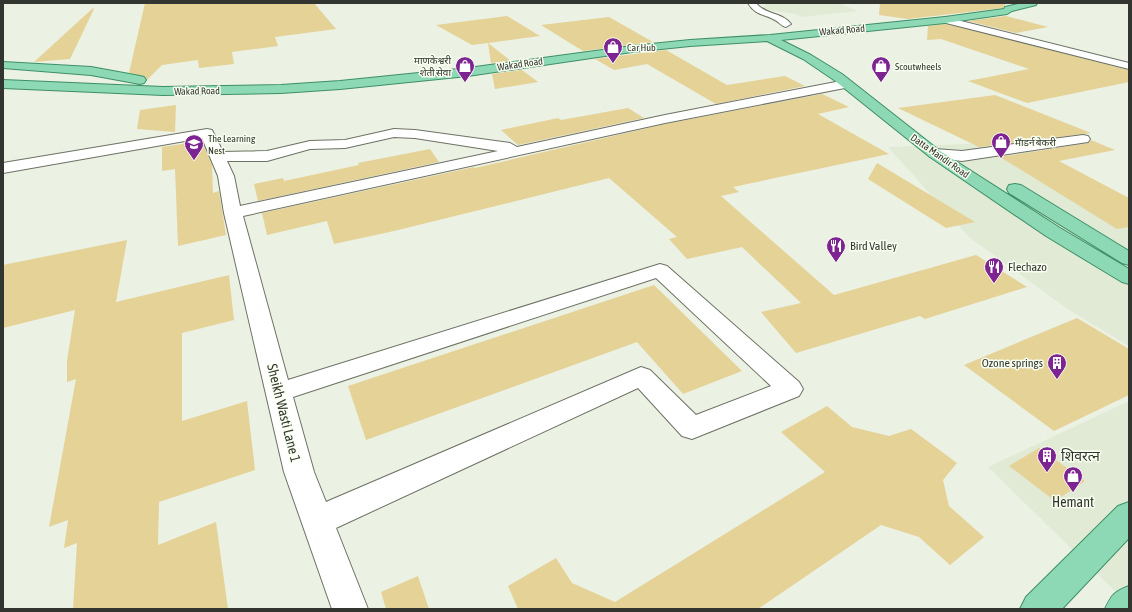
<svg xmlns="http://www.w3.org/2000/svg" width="1132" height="612" viewBox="0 0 1132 612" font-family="'Asap Condensed','Noto Sans Devanagari',sans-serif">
<rect width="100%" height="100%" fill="#ebf1e3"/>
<!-- built -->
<path fill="#e1ead4" d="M771 3H832L841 4 858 11 801 17 795 14 762 9 766 4Z
M1016 142 1129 199V346L1069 310 969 237 888 147Z
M1129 401V605L988 467Z"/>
<!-- building -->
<path fill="#e5d297" d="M145 3H314L336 29 275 37 278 46 232 52 234 64 199 68 198 60 162 65 147 80 144 76 129 73Z
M880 3H1005V5L1003 8 908 19 879 15Z
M93 8 94 9 70 59 34 62Z
M507 16 540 36 488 43 511 61 491 63 488 43 472 45 436 25Z
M1006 16 1048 27 1016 33 968 21Z
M609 17 653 42 583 51 541 25Z
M946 24 1129 70V82L1027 103 968 81 1029 69 941 39 927 40 928 26Z
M666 50 727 85 785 76 805 86 716 104 647 64 614 70 595 59Z
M522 70 538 82 495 89 492 74Z
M822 94 849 107 818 114 889 154 733 187 739 192 721 196 834 295 976 255 1027 287 925 319 920 316 796 353 761 312 801 303 742 247 687 259 669 239 677 237 609 178 394 231 334 244 327 221 267 235 262 213 474 167 475 168 665 124Z
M995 95 1091 133 979 147 898 108Z
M176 105 175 132 137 129 140 110Z
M628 108 644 118 518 145 501 130 558 118 561 120Z
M1091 140 1115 150 1059 161 1129 198V227L1117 229 1000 157 1088 143Z
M202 141 212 165 213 193 219 191 226 235 178 246 175 169 162 171V147Z
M430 149 439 162 258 201 254 184 283 178 284 181 359 165 358 163Z
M877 163 975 222 946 228 868 179Z
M127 240 116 302 229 275 234 320 182 333V421L247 401 255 470 159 502 158 545 216 522 228 609H73L77 543 64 548 68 520 49 527 76 379 67 382V361L75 310 3 328V265Z
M654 285 742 371 683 394 637 342 366 440 348 386Z
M1077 318 1129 349V395L1054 431 964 365Z
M827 406 852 427 889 436 911 429 957 463 943 480 949 506 984 537 950 565 919 537 881 525 758 609H518L508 586 556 558 572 583 615 602 825 472 781 432Z
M1039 448 1085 481 1055 501 1009 466Z
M418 576 429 609H386L381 592Z"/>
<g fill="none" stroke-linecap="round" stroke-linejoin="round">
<!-- minor casing -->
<g stroke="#6d7265" stroke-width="2">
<path id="minor" d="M748 3H756C765 15 782 12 791 24L786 27C781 26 779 22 775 20 764 14 755 15 748 3Z
M945 17 1129 63V69L942 22 940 20 942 18Z
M846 80 850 81 852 84 850 87 665 123 243 216 288 380 660 264 667 266 799 382 803 389 799 396 692 439 682 436 638 388 336 528 368 609H332L284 472 224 213 218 176 202 138 3 173V163L207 129 212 130 223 152 267 151 310 141 345 140 394 129 415 130 510 143 517 147 665 115ZM394 137 415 138 498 151 240 206 234 176 227 161H267L310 149 345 148ZM656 278 771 386 696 415 650 370 641 367 326 502 314 472 293 397Z
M1083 135 1088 136 1090 139 1088 142 962 161 930 157 927 154 930 151 935 149 962 151Z"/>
</g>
<!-- major casing -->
<g stroke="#3d8f66" stroke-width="2">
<path id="major" d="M1022 3H1037L1036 5 1012 11 1007 14 945 23 781 40 811 55 842 74 940 151 1060 228 1129 269V284L1122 282 1046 236 930 157 834 80 803 59 767 41 690 46 632 52 468 76 340 89 281 93 163 95 3 88V80L163 87 281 85 340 81 468 68 632 46 690 40 770 35 945 17 1004 9 1005 7Z
M3 62 91 67 140 76 144 77 146 80 144 83 140 84 91 75 3 68Z
M1015 184 1021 185 1129 251V265L1122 263 1009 193 1007 189 1009 185Z
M1129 502V538L1062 609H1020L1026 597 1118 506Z
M1129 586V609H1105C1112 594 1114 592 1129 586Z"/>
</g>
<!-- minor -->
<use href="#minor" fill="#fff" fill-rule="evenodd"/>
<!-- major -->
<use href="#major" fill="#8ed9b5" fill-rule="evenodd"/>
</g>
<!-- icons -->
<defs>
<g id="shop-pin" transform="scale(1)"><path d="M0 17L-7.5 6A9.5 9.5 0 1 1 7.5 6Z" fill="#7e2492" stroke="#f8fff0"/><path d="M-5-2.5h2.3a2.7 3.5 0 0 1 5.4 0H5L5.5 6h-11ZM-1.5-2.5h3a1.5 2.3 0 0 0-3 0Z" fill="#fff"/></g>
<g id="school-pin" transform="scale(1)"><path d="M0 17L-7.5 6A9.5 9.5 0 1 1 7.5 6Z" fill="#7e2492" stroke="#f8fff0"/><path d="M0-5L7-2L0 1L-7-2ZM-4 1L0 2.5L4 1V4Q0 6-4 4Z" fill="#fff"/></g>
<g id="restaurant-pin" transform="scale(1)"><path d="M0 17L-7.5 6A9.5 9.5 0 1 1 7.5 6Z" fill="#7e2492" stroke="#f8fff0"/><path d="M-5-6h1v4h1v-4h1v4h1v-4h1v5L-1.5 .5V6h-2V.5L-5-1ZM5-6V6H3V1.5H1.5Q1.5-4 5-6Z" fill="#fff"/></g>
<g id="building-pin" transform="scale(1)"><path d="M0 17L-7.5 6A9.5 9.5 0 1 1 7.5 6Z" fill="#7e2492" stroke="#f8fff0"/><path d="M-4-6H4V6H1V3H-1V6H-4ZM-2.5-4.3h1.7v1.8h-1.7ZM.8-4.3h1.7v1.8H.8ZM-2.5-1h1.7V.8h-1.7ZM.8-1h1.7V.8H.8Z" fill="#fff"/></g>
</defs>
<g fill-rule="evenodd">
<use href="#shop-pin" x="613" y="47"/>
<use href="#shop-pin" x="465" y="66"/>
<use href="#shop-pin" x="881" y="66"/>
<use href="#shop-pin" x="1001" y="142"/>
<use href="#school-pin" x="194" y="144"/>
<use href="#restaurant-pin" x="836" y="246"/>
<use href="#restaurant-pin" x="994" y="267"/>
<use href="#building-pin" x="1057" y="363"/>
<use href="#building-pin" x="1047" y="456"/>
<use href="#shop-pin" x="1073" y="476"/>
</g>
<g text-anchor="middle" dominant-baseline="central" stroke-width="3" stroke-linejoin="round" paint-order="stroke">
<!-- far-street labels -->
<g font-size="10" fill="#333530" stroke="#f8fff0">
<text transform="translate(842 30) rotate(-5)">Wakad Road</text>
<text transform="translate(520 64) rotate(-8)">Wakad Road</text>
<text transform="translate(197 91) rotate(-1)">Wakad Road</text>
<text transform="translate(940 156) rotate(35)">Datta Mandir Road</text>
</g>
<!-- far-poi labels -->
<g font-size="10" fill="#333530" stroke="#f8fff0" text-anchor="start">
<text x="627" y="47">Car Hub</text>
<text x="451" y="60" text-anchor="end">माणकेश्वरी<tspan x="451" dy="12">शेती सेवा</tspan></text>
<text x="895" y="66">Scoutwheels</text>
<text x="208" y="138">The Learning<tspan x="208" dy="12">Nest</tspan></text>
<text x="1015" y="142">मॅाडर्न बेकरी</text>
</g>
<!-- poi labels -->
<g font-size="12" fill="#333530" stroke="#f8fff0" text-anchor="start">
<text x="850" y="246">Bird Valley</text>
<text x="1008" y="267">Flechazo</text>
<text x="1043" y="363" text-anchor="end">Ozone springs</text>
</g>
<!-- near-street labels -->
<g font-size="14" fill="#333530" stroke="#f8fff0">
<text transform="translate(284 413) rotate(76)">Sheikh Wasti Lane 1</text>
</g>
<!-- near-poi labels -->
<g font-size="14" fill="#333530" stroke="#f8fff0" text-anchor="start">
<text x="1061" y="456">शिवरत्न</text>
<text x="1073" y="502" text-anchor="middle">Hemant</text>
</g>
</g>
<!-- border -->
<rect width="1132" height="612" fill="none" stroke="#333530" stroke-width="8"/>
</svg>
